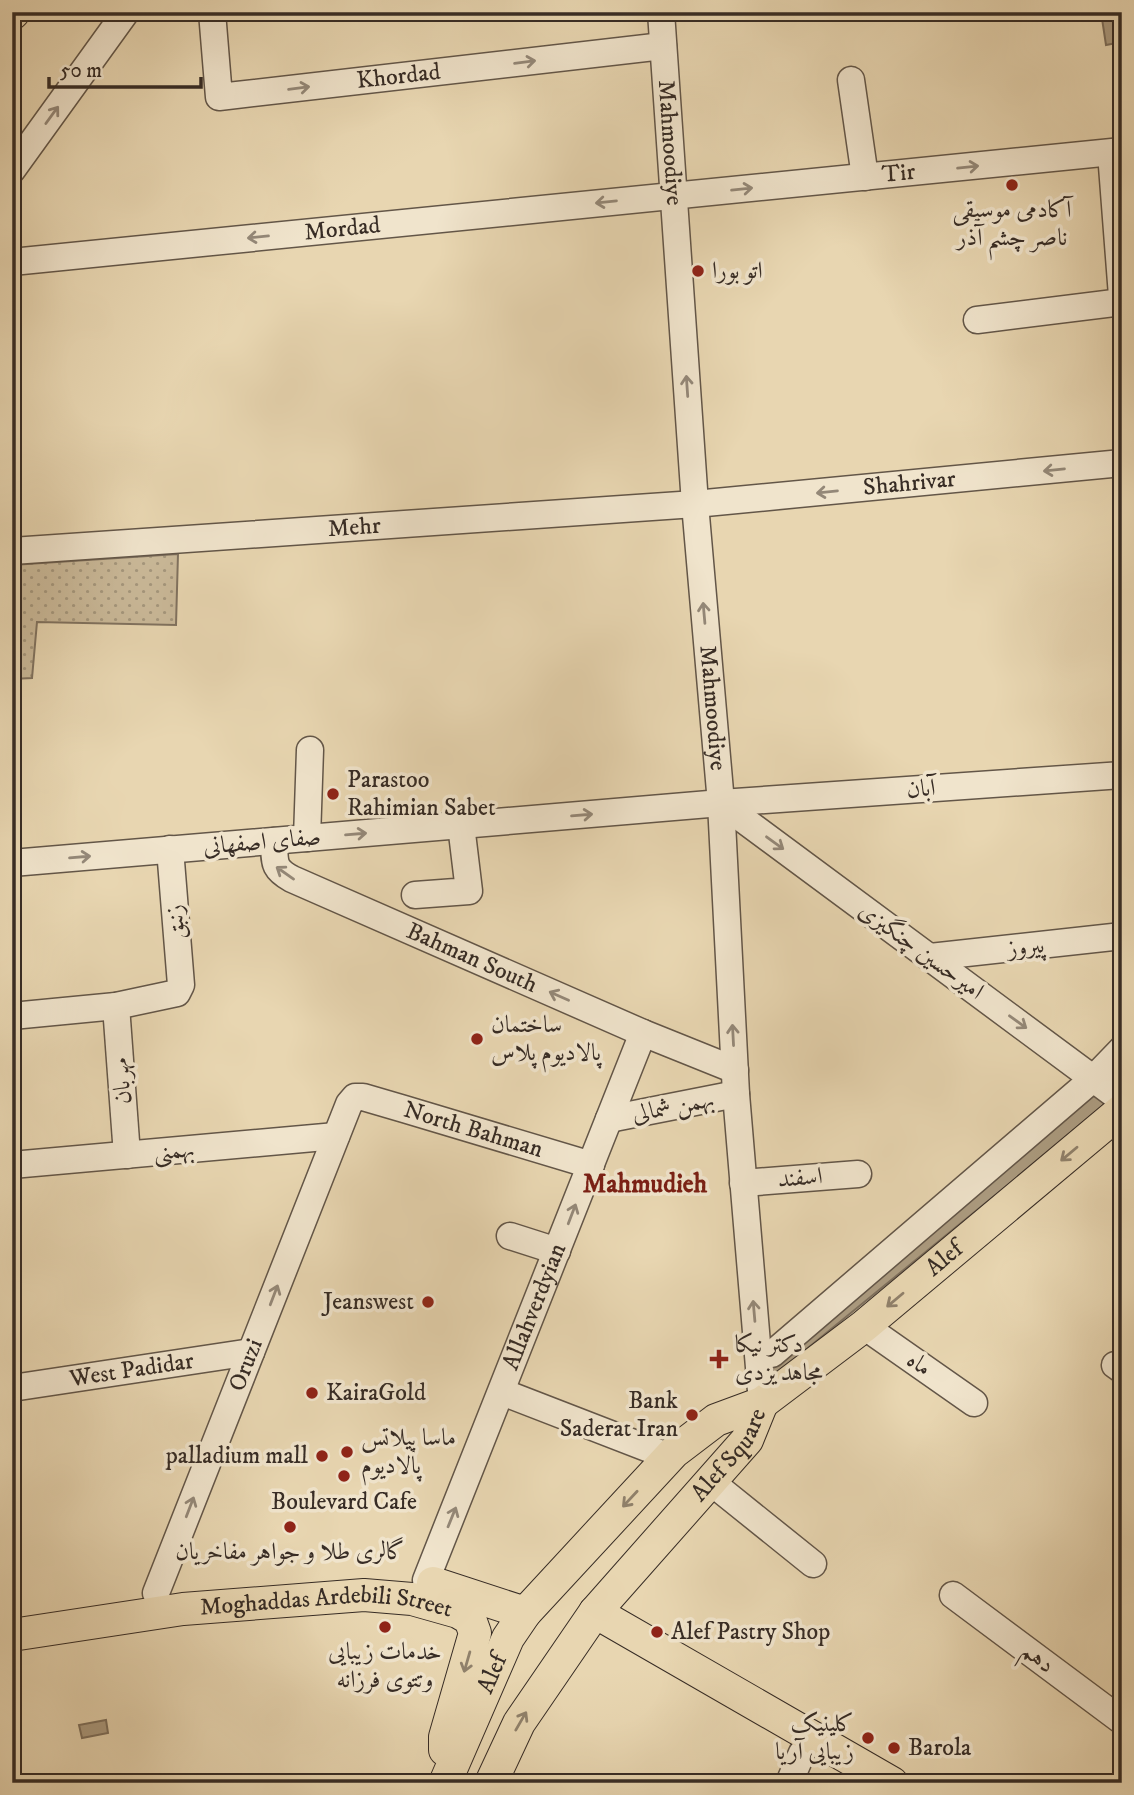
<svg xmlns="http://www.w3.org/2000/svg" width="1134" height="1795" viewBox="0 0 1134 1795" font-family="'IM FELL DW Pica',Amiri,serif">
<defs>
<pattern id="park-dots" width="8" height="8" patternUnits="userSpaceOnUse" patternTransform="scale(1.75)"><rect width="8" height="8" fill="#cab999"/><path d="M2 2h.1M6 6h.1" fill="none" stroke="#a5977d" stroke-width="1.8" stroke-linecap="round"/></pattern>
</defs>
<rect width="100%" height="100%" fill="#e8d6b1"/>
<filter id="stains"><feTurbulence type="fractalNoise" baseFrequency=".00286" numOctaves="4"/><feColorMatrix values="0 0 0 0 .2 0 0 0 0 .09 0 0 0 0 .02 0 0 0 .5 -.17"/></filter>
<radialGradient id="worn" r=".72"><stop offset=".6" stop-color="#630" stop-opacity="0"/><stop offset="1" stop-color="#630" stop-opacity=".3"/></radialGradient>
<!-- park -->
<path fill="url(#park-dots)" stroke="#80725f" stroke-width="2" d="M178 554 176 625 37 622 32 678 12 679V565Z"/>
<!-- water -->
<path fill="#ac9c81" stroke="#7d6f5c" stroke-width="2" d="M1101 12H1120L1122 42 1106 45Z
M1094 1087 1112 1100 765 1383 762 1371Z
M106 1720 108 1733 82 1738 79 1725Z"/>
<g fill="none" stroke-linecap="round" stroke-linejoin="round">
<!-- minor casing -->
<g stroke="#635648" stroke-width="29">
<g id="minor">
<path id="s1" d="M212 12 219 97 663 46"/>
<path id="s2" d="M661 12 695 504 721 803 736 1094 762 1403"/>
<path d="M851 80 865 177"/>
<path d="M1111 153 1122 296"/>
<path d="M12 170 126 12"/>
<path id="s3" d="M12 262 1122 151"/>
<path d="M977 320 1122 302"/>
<path id="s4" d="M12 551 695 504 1122 463"/>
<path d="M721 803 1122 1100"/>
<path d="M307 838 310 750"/>
<path id="s5" d="M274 841C275 862 272 868 292 879L643 1033 735 1070"/>
<path d="M12 863 721 803 1122 775"/>
<path d="M415 895 469 891 461 825"/>
<path d="M930 957 1122 936"/>
<path d="M116 1006 127 1155"/>
<path d="M12 1016 116 1006 177 993 181 985 170 849"/>
<path d="M609 1119 736 1094"/>
<path d="M12 1165 336 1136"/>
<path d="M743 1183 858 1174"/>
<path d="M510 1236 557 1251"/>
<path d="M864 1326 974 1403"/>
<path d="M772 1354 1094 1078 1122 1049"/>
<path d="M1115 1365 1122 1370"/>
<path id="s6" d="M12 1388 251 1352"/>
<path d="M502 1392 670 1457"/>
<path d="M711 1482 813 1564"/>
<path id="s7" d="M426 1580 643 1033"/>
<path id="s8" d="M156 1593 349 1104 355 1097H363L404 1109 591 1165"/>
<path d="M953 1595 1122 1721"/>
<path d="M789 1783 802 1753"/>
</g>
</g>
<!-- major casing -->
<g stroke="#372c25" stroke-width="34">
<g id="major">
<path d="M12 14 14 12"/>
<path d="M433 1583 525 1613"/>
<path d="M595 1612 892 1783"/>
<path id="s9" d="M12 1635 183 1609 364 1595 412 1599 458 1612 470 1619 475 1633 445 1737V1750"/>
<path id="s10" d="M445 1783 508 1638 525 1613 674 1452 716 1420 762 1403 864 1326 1122 1110"/>
<path id="s11" d="M491 1783 519 1723 595 1612 747 1440 762 1403"/>
</g>
</g>
<!-- minor -->
<use href="#minor" stroke="#f0e4cc" stroke-width="26"/>
<!-- major -->
<use href="#major" stroke="#e8d6b1" stroke-width="32"/>
</g>
<!-- one-way arrows -->
<defs><path id="oneway-shaft" d="M-6 0H5M1.5-3L5.5 0L1.5 3" fill="none" stroke-width="1.6" stroke-linecap="round" stroke-linejoin="round" transform="scale(1.75)"/></defs>
<g stroke="#948878">
<use href="#oneway-shaft" transform="translate(525 62) rotate(-7)"/>
<use href="#oneway-shaft" transform="translate(299 88) rotate(-7)"/>
<use href="#oneway-shaft" transform="translate(52 115) rotate(-54)"/>
<use href="#oneway-shaft" transform="translate(968 167) rotate(-6)"/>
<use href="#oneway-shaft" transform="translate(742 189) rotate(-6)"/>
<use href="#oneway-shaft" transform="translate(606 202) rotate(174)"/>
<use href="#oneway-shaft" transform="translate(258 237) rotate(174)"/>
<use href="#oneway-shaft" transform="translate(687 386) rotate(-94)"/>
<use href="#oneway-shaft" transform="translate(1054 470) rotate(174)"/>
<use href="#oneway-shaft" transform="translate(827 492) rotate(174)"/>
<use href="#oneway-shaft" transform="translate(704 613) rotate(-95)"/>
<use href="#oneway-shaft" transform="translate(582 815) rotate(-5)"/>
<use href="#oneway-shaft" transform="translate(356 834) rotate(-5)"/>
<use href="#oneway-shaft" transform="translate(775 843) rotate(36)"/>
<use href="#oneway-shaft" transform="translate(80 857) rotate(-5)"/>
<use href="#oneway-shaft" transform="translate(285 873) rotate(-145)"/>
<use href="#oneway-shaft" transform="translate(559 996) rotate(-156)"/>
<use href="#oneway-shaft" transform="translate(1018 1022) rotate(36)"/>
<use href="#oneway-shaft" transform="translate(733 1035) rotate(-93)"/>
<use href="#oneway-shaft" transform="translate(572 1214) rotate(-69)"/>
<use href="#oneway-shaft" transform="translate(274 1295) rotate(-69)"/>
<use href="#oneway-shaft" transform="translate(754 1311) rotate(-95)"/>
<use href="#oneway-shaft" transform="translate(190 1507) rotate(-69)"/>
<use href="#oneway-shaft" transform="translate(452 1517) rotate(-68)"/>
</g>
<g stroke="#90816b">
<use href="#oneway-shaft" transform="translate(1069 1154) rotate(140)"/>
<use href="#oneway-shaft" transform="translate(895 1300) rotate(140)"/>
<use href="#oneway-shaft" transform="translate(630 1499) rotate(133)"/>
<use href="#oneway-shaft" transform="translate(467 1662) rotate(106)"/>
<use href="#oneway-shaft" transform="translate(521 1721) rotate(-60)"/>
</g>
<!-- markers -->
<g fill="#8f2418" stroke="#f0e4cc" stroke-width="2.5">
<circle cx="1012" cy="185" r="7"/>
<circle cx="698" cy="271" r="7"/>
<circle cx="333" cy="794" r="7"/>
<circle cx="477" cy="1039" r="7"/>
<circle cx="428" cy="1302" r="7"/>
<path d="M715.5 1348.5h7v7h7v7h-7v7h-7v-7h-7v-7h7z"/>
<circle cx="312" cy="1393" r="7"/>
<circle cx="692" cy="1415" r="7"/>
<circle cx="347" cy="1452" r="7"/>
<circle cx="322" cy="1456" r="7"/>
<circle cx="344" cy="1476" r="7"/>
<circle cx="290" cy="1527" r="7"/>
<circle cx="385" cy="1627" r="7"/>
<circle cx="657" cy="1632" r="7"/>
<circle cx="868" cy="1738" r="7"/>
<circle cx="894" cy="1748" r="7"/>
</g>
<g text-anchor="middle" dominant-baseline="central" stroke-width="7" stroke-linejoin="round" paint-order="stroke">
<!-- street labels -->
<g font-size="24" fill="#372c25" stroke="#f0e4cc">
<text stroke="none"><textPath href="#s1" startOffset="266">Khordad</textPath></text>
<text stroke="none"><textPath href="#s2" startOffset="131">Mahmoodiye</textPath></text>
<text stroke="none"><textPath href="#s3" startOffset="891">Tir</textPath></text>
<text stroke="none"><textPath href="#s3" startOffset="332">Mordad</textPath></text>
<text stroke="none"><textPath href="#s4" startOffset="900">Shahrivar</textPath></text>
<text stroke="none"><textPath href="#s4" startOffset="343">Mehr</textPath></text>
<text stroke="none"><textPath href="#s2" startOffset="698">Mahmoodiye</textPath></text>
<text transform="translate(921 789) rotate(-4)">آبان</text>
<text transform="translate(262 842) rotate(-5)">صفای اصفهانی</text>
<text transform="translate(176 922) rotate(-95)">زنبق</text>
<text transform="translate(1026 947) rotate(-6)">پیروز</text>
<text transform="translate(921 951) rotate(36)">امیرحسین چنگیزی</text>
<text stroke="none"><textPath href="#s5" startOffset="242">Bahman South</textPath></text>
<text transform="translate(122 1081) rotate(-94)">مهربان</text>
<text transform="translate(673 1107) rotate(-11)">بهمن شمالی</text>
<text stroke="none"><textPath href="#s8" startOffset="658">North Bahman</textPath></text>
<text transform="translate(174 1151) rotate(-5)">بهمنی</text>
<text transform="translate(800 1178) rotate(-5)">اسفند</text>
<text stroke="none"><textPath href="#s10" startOffset="742">Alef</textPath></text>
<text stroke="none"><textPath href="#s7" startOffset="294">Allahverdyian</textPath></text>
<text transform="translate(919 1364) rotate(35)">ماه</text>
<text stroke="none"><textPath href="#s8" startOffset="245">Oruzi</textPath></text>
<text stroke="none"><textPath href="#s6" startOffset="121">West Padidar</textPath></text>
<text stroke="none"><textPath href="#s11" startOffset="408">Alef Square</textPath></text>
<text stroke="none"><textPath href="#s9" startOffset="317">Moghaddas Ardebili Street</textPath></text>
<text transform="translate(1038 1658) rotate(37)">دهم</text>
<text stroke="none"><textPath href="#s10" startOffset="119">Alef</textPath></text>
</g>
<!-- poi labels -->
<g font-size="24" fill="#372c25" stroke="#f0e4cc" text-anchor="start">
<text x="1012" y="210" text-anchor="middle">آکادمی موسیقی<tspan x="1012" dy="28">ناصر چشم آذر</tspan></text>
<text x="712" y="271">اتو بورا</text>
<text x="347" y="780">Parastoo<tspan x="347" dy="28">Rahimian Sabet</tspan></text>
<text x="491" y="1025">ساختمان<tspan x="491" dy="28">پالادیوم پلاس</tspan></text>
<text x="414" y="1302" text-anchor="end">Jeanswest</text>
<text x="735" y="1345">دکتر نیکا<tspan x="735" dy="28">مجاهد یزدی</tspan></text>
<text x="326" y="1393">KairaGold</text>
<text x="678" y="1401" text-anchor="end">Bank<tspan x="678" dy="28">Saderat Iran</tspan></text>
<text x="361" y="1438">ماسا پیلاتس<tspan x="361" dy="28">پالادیوم</tspan></text>
<text x="308" y="1456" text-anchor="end">palladium mall</text>
<text x="344" y="1502" text-anchor="middle">Boulevard Cafe</text>
<text x="290" y="1552" text-anchor="middle">گالری طلا و جواهر مفاخریان</text>
<text x="671" y="1632">Alef Pastry Shop</text>
<text x="385" y="1652" text-anchor="middle">خدمات زیبایی<tspan x="385" dy="28">وتتوی فرزانه</tspan></text>
<text x="854" y="1724" text-anchor="end">کلینیک<tspan x="854" dy="28">زیبایی آریا</tspan></text>
<text x="908" y="1748">Barola</text>
</g>
<!-- neighbourhood labels -->
<g font-size="26" font-weight="bold" fill="#7a1f14" stroke="#f0e4cc">
<text x="645" y="1184">Mahmudieh</text>
</g>
</g>
<!-- margin -->
<rect width="1134" height="1795" fill="none" stroke="#e8d6b1" stroke-width="42"/>
<rect x="14" y="14" width="1106" height="1767" fill="none" stroke="#372c25" stroke-width="3.5"/>
<rect x="21" y="21" width="1092" height="1753" fill="none" stroke="#372c25" stroke-width="2"/>
<!-- scale -->
<path d="M49 77v10h152v-10" fill="none" stroke="#372c25" stroke-width="3.5"/>
<text x="60" y="77" font-size="21" fill="#372c25" stroke="#f0e4cc" stroke-width="5" paint-order="stroke">50 m</text>
<rect width="100%" height="100%" filter="url(#stains)"/>
<rect width="100%" height="100%" fill="url(#worn)"/>
</svg>
